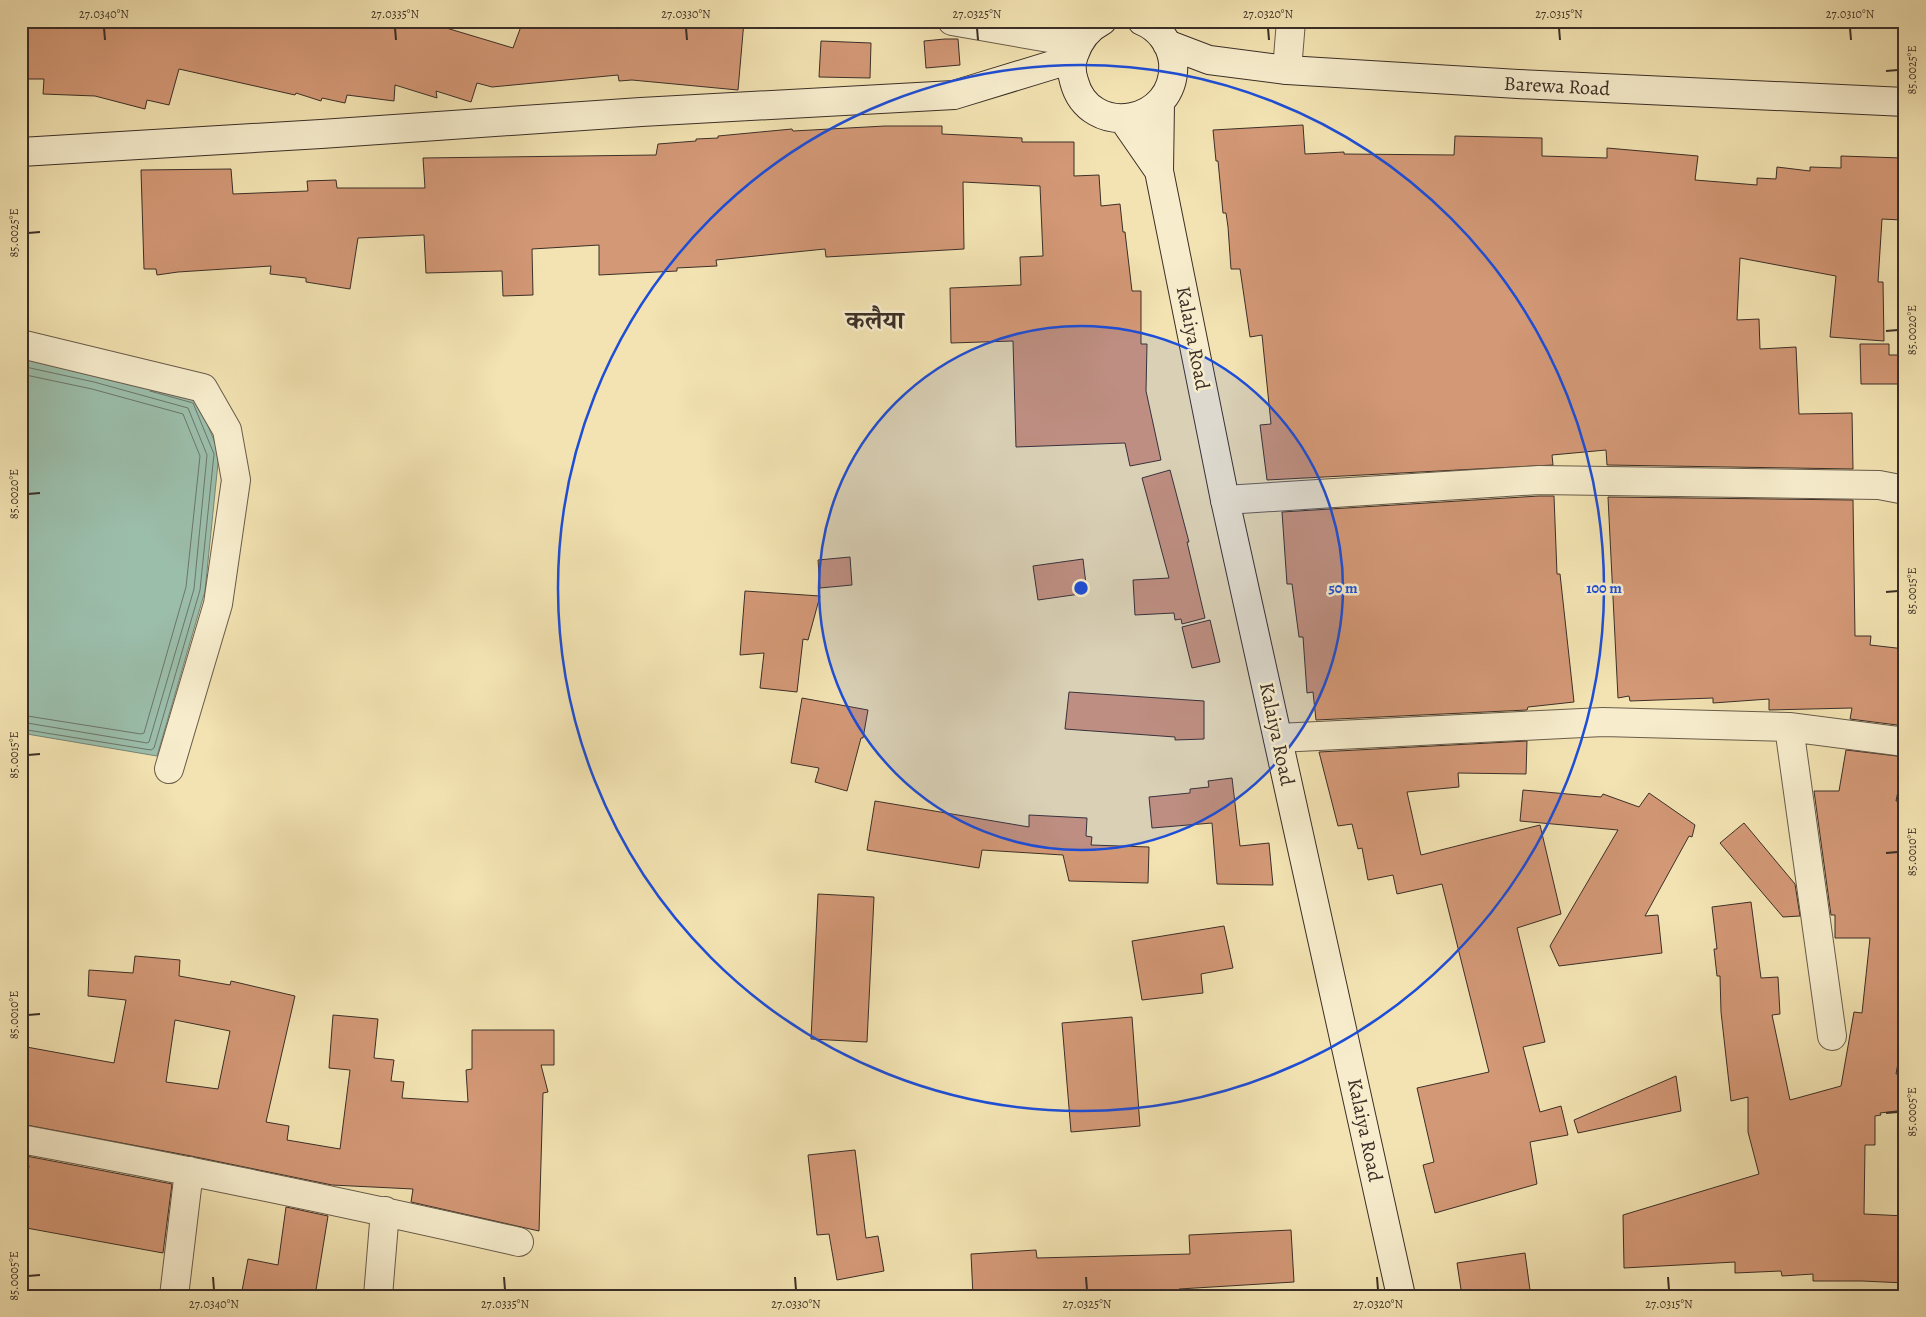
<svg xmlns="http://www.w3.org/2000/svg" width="1926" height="1317" viewBox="0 0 1926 1317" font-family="Alegreya,'Noto Serif Devanagari',serif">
<rect width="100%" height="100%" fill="#f3e3b2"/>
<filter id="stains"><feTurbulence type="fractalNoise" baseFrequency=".004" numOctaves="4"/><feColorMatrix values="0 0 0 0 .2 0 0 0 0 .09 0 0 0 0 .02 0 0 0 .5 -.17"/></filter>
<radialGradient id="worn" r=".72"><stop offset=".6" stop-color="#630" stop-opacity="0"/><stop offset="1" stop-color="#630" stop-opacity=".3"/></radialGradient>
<!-- water -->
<path fill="#9bbeab" stroke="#758576" d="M21 355 197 398 219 453 205 591 157 756 21 733Z"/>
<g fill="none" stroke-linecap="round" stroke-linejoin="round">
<!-- shore -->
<path stroke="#6b7669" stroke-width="1" d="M21 366 94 382 188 408 207 455 194 589 149 742 147 743 21 722
M21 374 92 389 183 414 200 456 186 587 144 733 141 734 21 715
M21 729 151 750 154 748 200 590 214 454 193 403 150 391"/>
</g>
<!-- building -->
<path fill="#d39876" stroke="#3b2f27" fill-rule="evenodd" d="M21 21H423L513 48 523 21H744L738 90 632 80 619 81 618 75 492 87 477 83 471 102 436 91 437 98 395 85 394 101 347 95 345 103 322 98 321 101 296 93 295 95 179 69 169 105 147 100 145 109 95 96 43 94 44 79H21Z
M945 39H958L960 65 926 68 924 41Z
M821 41 871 43 870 78 819 77Z
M1303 125 1305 154 1344 152V154L1454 155 1455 136 1542 138V156L1607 158V148L1698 156 1695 180 1757 185V178L1776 179 1777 167 1810 171V167L1841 168V156L1902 158 1901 220 1882 219 1878 282H1883L1884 341 1830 337 1836 276 1740 258 1737 320 1759 319 1760 349 1796 347 1799 414 1852 413 1853 469 1607 465 1606 450 1552 455 1553 465 1267 480 1260 425 1271 424 1262 335 1250 337 1240 269H1231L1228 227 1226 213H1223L1218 161H1216L1213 130Z
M885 126H942V134L1022 138V142H1074V176L1099 175 1101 206 1120 204 1123 232H1125L1132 291H1141V344H1147L1146 391 1161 460 1130 466 1125 443 1016 447 1013 341 951 343 950 288 1021 285 1020 257 1043 256 1040 186 963 182 964 249 826 257 825 249 716 260 717 266 677 268V271L599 275V245L532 249 533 295 503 296 502 271 426 273 424 235 358 238 350 289 306 282V278L270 274 271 266 178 272 157 275 156 269H144L141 170 231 169 233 194 308 191 307 181 336 180 337 188H425L423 158 656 155 658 144 696 141V139L718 138V136L792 129 793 131Z
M1860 344H1889V355H1905V384H1861Z
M1170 470 1189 542H1187L1205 618 1182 624 1181 619 1175 620 1174 613 1135 615 1133 580 1169 578 1142 478Z
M1539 496H1554L1557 574H1560L1574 702 1528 707 1527 710 1316 720 1313 692 1307 693 1303 637H1299L1292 584H1287L1282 512Z
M1608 497 1853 500 1855 636H1871L1870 645 1905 649V726L1850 719 1852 708 1769 710V699L1713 703V698L1630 701 1629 696 1618 698Z
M850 557 852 585 820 588 818 560Z
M1083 559 1087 593 1038 600 1033 566Z
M745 591 820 596 808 640 803 639 797 692 760 688 764 653 740 655Z
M1210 620 1220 662 1192 668 1182 627Z
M1069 692 1204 701V739L1175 740V737L1065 729Z
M802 698 868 710 863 738H861L847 791 815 782 819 768 791 763Z
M1527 741 1526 774 1458 773 1459 787 1407 792 1421 855 1540 825 1561 914 1517 928 1545 1042 1523 1047 1540 1112 1561 1106 1568 1135 1530 1142 1537 1184 1435 1213 1423 1165 1434 1162 1417 1088 1489 1072 1442 884 1397 894 1393 875 1368 880 1362 848 1358 849 1352 824 1338 826 1319 752Z
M1846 750 1905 757 1896 801H1905V1026L1896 1074 1905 1073V1110L1880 1113 1881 1115 1875 1116V1145H1865L1864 1214 1905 1216V1283L1862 1281H1813V1274L1782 1276 1781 1271 1735 1273V1262L1624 1268 1623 1215 1759 1174 1748 1132V1097L1731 1101 1721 1012 1720 976H1717L1714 949H1717L1712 907 1751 902 1761 978 1778 977 1780 1014 1772 1015 1790 1100 1841 1086 1854 1012 1862 1013 1870 938H1835V915H1831L1814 791H1839Z
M1232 778 1240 846 1269 843 1273 885 1217 884 1212 823 1152 828 1149 797 1190 793V789L1209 787 1208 781Z
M1523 790 1601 797 1603 794 1639 807 1649 793 1695 825 1692 837 1689 836 1645 916 1658 915 1662 953 1559 966 1550 946 1618 830 1520 821Z
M875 801 1029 827V815L1087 818 1086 836 1092 837 1091 845 1149 847 1148 883 1069 881 1063 855 982 850 979 868 867 850Z
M1744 823 1795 884 1800 916 1783 917 1720 843Z
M818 894 874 897 867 1042 811 1039Z
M1224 926 1233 968 1201 974 1203 993 1142 1000 1132 941Z
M135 956 180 960 179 976 230 985 231 981 295 996 266 1122 289 1126 287 1140 340 1149 350 1070 329 1068 333 1015 378 1019 374 1058 394 1060 391 1081 404 1082 402 1098 468 1102 466 1070 472 1069V1030H554V1065H541L548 1092 543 1093 539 1231 411 1202 413 1189 332 1185 191 1156 21 1124V1046L114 1063 126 1000 88 996 89 970 133 973ZM175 1020 230 1031 218 1089 166 1082Z
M1132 1017 1140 1126 1071 1132 1062 1023Z
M1676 1076 1681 1111 1578 1133 1574 1120Z
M855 1150 866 1238 878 1236 884 1271 837 1280 829 1234 817 1235 808 1155Z
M21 1155 172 1184 163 1253 21 1227V1207L29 1166 21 1165Z
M286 1207 328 1216 315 1296H241L248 1259 278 1265Z
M1291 1230 1294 1282 1179 1289V1296H973L971 1254 1036 1250 1037 1258 1190 1254 1189 1235Z
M1525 1253 1530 1290 1491 1296H1462L1457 1263Z"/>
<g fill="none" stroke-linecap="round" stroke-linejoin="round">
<!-- minor casing -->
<g stroke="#695c4a" stroke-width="30">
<path id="minor" d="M1287 70 1291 21
M21 344 203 388 227 430 236 480 218 604 169 769
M1225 500 1539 480 1879 485 1905 490
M1789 727 1832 1036
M1278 738 1603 722 1789 727 1905 742
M21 1139C188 1170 354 1204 519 1242
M174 1296 189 1171
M378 1296 385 1211"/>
</g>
<!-- tertiary casing -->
<g stroke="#695c4a" stroke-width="30">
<path id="tertiary" d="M952 21 1078 43"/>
</g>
<!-- secondary casing -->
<g stroke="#3b2f27" stroke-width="30">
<path id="secondary" d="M1102 21C1088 28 1079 40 1074 55 1071 63 1071 72 1074 81 1089 140 1178 125 1173 62 1171 44 1159 28 1142 21
M1167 44 1209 60 1287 70 1518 84 1905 102
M1160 103 1159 171 1225 500 1401 1296
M1123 119 1159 171
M21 152 321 134 641 112 954 95 1072 59"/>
</g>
<!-- minor -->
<use href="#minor" stroke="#f7edcd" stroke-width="28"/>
<!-- tertiary -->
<use href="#tertiary" stroke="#f7edcd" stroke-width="28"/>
<!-- secondary -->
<use href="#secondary" stroke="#f7edcd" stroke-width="28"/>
</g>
<!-- ticks -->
<path fill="none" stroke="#3b2f27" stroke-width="2" d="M104 28 105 40M395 28 396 40M686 28 687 40M977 28 978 40M1268 28 1269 40M1559 28 1560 40M1850 28 1851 40M1886 71 1898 70M28 233 40 232M1886 331 1898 330M28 494 40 493M1886 592 1898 591M28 755 40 754M1886 853 1898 852M28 1015 40 1014M1886 1113 1898 1112M28 1276 40 1275M213 1277 214 1290M504 1277 505 1290M795 1277 796 1290M1086 1277 1087 1290M1377 1277 1378 1290M1668 1277 1669 1290"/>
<!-- distance rings -->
<circle cx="1081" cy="588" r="262" fill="#1d4ed8" fill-opacity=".12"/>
<g fill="none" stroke="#1d4ed8" stroke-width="2.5">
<circle cx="1081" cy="588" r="262"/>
<circle cx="1081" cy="588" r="523"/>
</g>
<g text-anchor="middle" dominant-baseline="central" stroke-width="5" stroke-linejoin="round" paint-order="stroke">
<!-- street labels -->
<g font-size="20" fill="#3b2f27" stroke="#f7edcd">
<text transform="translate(1557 86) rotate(3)">Barewa Road</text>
<text transform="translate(1193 338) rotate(79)">Kalaiya Road</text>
<text transform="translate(1277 734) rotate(78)">Kalaiya Road</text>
<text transform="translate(1365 1130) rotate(78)">Kalaiya Road</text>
</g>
<!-- district labels -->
<g font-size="25" font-weight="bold" fill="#3b2f27" stroke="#f7edcd">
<text x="875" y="321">कलैया</text>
</g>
</g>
<circle cx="1081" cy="588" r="8" fill="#1d4ed8" stroke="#f7edcd" stroke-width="2.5"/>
<g font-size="15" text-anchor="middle" font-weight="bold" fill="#1d4ed8" stroke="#f7edcd" stroke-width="5" stroke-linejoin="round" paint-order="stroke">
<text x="1343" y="593">50 m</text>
<text x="1604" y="593">100 m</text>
</g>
<!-- margin -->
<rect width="1926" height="1317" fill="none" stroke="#f3e3b2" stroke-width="55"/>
<rect x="28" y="28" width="1870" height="1262" fill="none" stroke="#3b2f27" stroke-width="2"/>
<g font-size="12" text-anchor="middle" fill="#3b2f27">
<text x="104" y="18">27.0340°N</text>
<text x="395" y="18">27.0335°N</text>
<text x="686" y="18">27.0330°N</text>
<text x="977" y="18">27.0325°N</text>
<text x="1268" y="18">27.0320°N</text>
<text x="1559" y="18">27.0315°N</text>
<text x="1850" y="18">27.0310°N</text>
<text transform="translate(1912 70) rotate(-90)" y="4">85.0025°E</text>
<text transform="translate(14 233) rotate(-90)" y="4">85.0025°E</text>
<text transform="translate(1912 330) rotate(-90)" y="4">85.0020°E</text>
<text transform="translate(14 494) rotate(-90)" y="4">85.0020°E</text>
<text transform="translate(1912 591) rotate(-90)" y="4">85.0015°E</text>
<text transform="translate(14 755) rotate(-90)" y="4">85.0015°E</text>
<text transform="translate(1912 852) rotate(-90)" y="4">85.0010°E</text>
<text transform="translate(14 1015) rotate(-90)" y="4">85.0010°E</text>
<text transform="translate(1912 1112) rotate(-90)" y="4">85.0005°E</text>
<text transform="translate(14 1276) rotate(-90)" y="4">85.0005°E</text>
<text x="214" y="1308">27.0340°N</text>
<text x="505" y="1308">27.0335°N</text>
<text x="796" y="1308">27.0330°N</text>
<text x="1087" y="1308">27.0325°N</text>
<text x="1378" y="1308">27.0320°N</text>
<text x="1669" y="1308">27.0315°N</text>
</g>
<rect width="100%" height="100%" filter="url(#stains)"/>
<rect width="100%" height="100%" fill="url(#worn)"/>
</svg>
